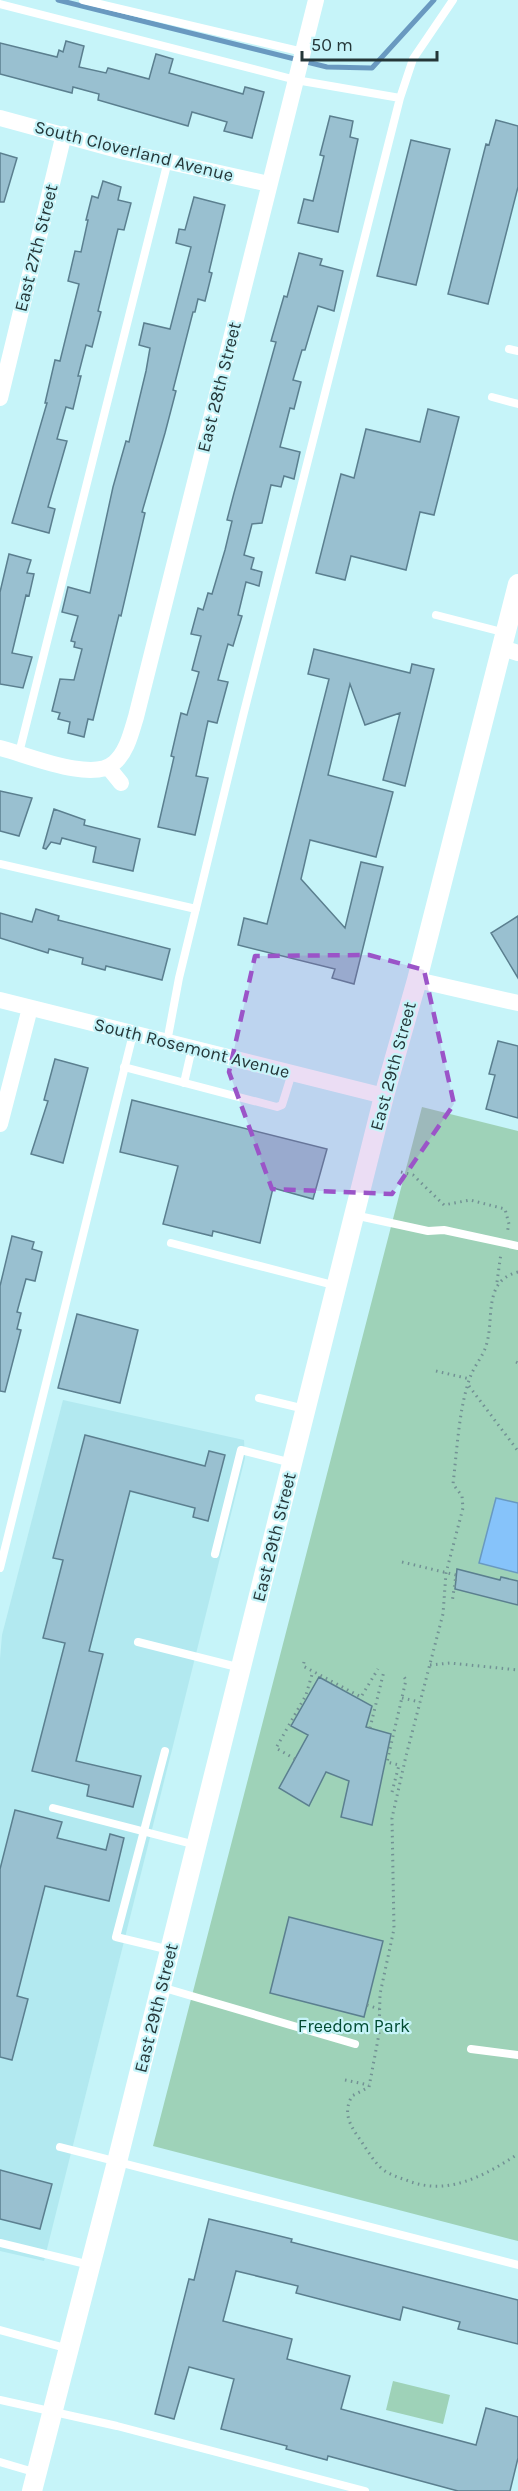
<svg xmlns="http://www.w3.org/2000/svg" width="518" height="2491" viewBox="0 0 518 2491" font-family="Karla,sans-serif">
<rect width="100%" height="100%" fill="#c6f4f9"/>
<!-- built -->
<path fill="#b2e9f0" d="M63 1400 244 1440 245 1458 44 2261 0 2251V1659L2 1635Z"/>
<!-- green -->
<path fill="#9ed2b8" d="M422 1107 518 1131V2241L153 2146Z
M393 2381 450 2395 443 2424 386 2410Z"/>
<!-- water -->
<path fill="#86c3fa" stroke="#6999c0" stroke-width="1.5" d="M496 1498 518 1503V1573L479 1563Z"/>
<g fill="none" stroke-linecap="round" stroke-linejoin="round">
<!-- stream -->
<path stroke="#6999c0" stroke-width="5" d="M58 0 327 67 372 68 434 0"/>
</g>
<!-- building -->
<path fill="#99c0d0" stroke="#5b7f8f" stroke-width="1.5" d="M66 41 84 46 79 67 106 73 108 68 149 79 156 54 173 59 169 73 243 94 245 87 264 92 252 138 224 131 227 122 192 112 188 126 98 100 99 94 73 87 72 93 0 74V43L57 57 59 50 63 52Z
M330 116 353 121 350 137 358 139 338 232 298 223 304 199 313 201 324 156 320 155Z
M496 120 518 126V187L488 304 448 294 486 144 489 145Z
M411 140 450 149 416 285 377 276Z
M0 153 17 158 4 202H0Z
M103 181 121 187 118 200 131 203 124 230 118 229 98 311 101 312 92 347 86 345 78 376H81L73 409 66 407 57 439 67 441 48 507 55 509 49 533 12 523 47 403H45L55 360 60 361 79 284 68 281 75 251 81 252 88 220H86L92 196 98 198Z
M194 197 225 205 209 272 212 273 205 301 198 299 195 312H193L173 390 176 391 165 433 142 512 145 513 121 616 119 615 93 720 88 719 84 737 68 733 70 722 58 719 60 713 52 711 60 679 74 680 82 649 74 647 75 642 71 641 78 616 62 612 68 587 90 593 113 487 126 441 129 442 146 371 150 348 139 345 144 323 170 329 191 247 176 243 179 229 185 230Z
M299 253 322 259 320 265 343 271 334 311 318 306 305 350H302L293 380 301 382 294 409 290 408 280 447 300 452 294 479 284 476 281 487 271 485 262 523 252 524 244 555 254 558 251 569 262 572 259 586 246 582 238 615 242 616 233 646 228 644 218 680 228 682 217 723 208 721 196 776 208 778 195 835 158 827 174 757 171 756 181 713 187 715 199 672 192 670 201 636 191 634 198 608 203 610 208 593 212 594 225 550 232 521 227 520 234 493 276 342 271 341 284 296 287 297Z
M428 409 459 417 434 515 420 512 406 570 351 556 345 580 316 573 341 474 354 478 366 429 420 442Z
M9 554 31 560 27 573 34 574 29 596 26 595 12 653 32 657 23 688 0 684V592Z
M314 649 410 673 412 664 434 669 405 786 383 780 400 713 365 725 350 684 328 775 393 792 376 857 310 840 301 879 345 928 361 862 383 867 354 984 332 978 335 969 238 945 244 918 267 924 329 679 308 674Z
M0 791 32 798 19 836 0 831Z
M54 809 85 820 84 825 140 839 133 871 93 862 96 847 62 838 60 844 51 842 46 849 43 848Z
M36 909 59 916 58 920 170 949 162 980 106 966 105 970 82 964 83 958 49 949 48 953 0 938V913L32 922Z
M518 916V978L491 933Z
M498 1041 518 1046V1118L486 1109 495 1075 489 1074Z
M55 1059 88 1068 63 1163 31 1154 48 1101 44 1100Z
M132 1100 327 1149 313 1199 273 1188 260 1243 213 1231 212 1236 163 1224 178 1166 120 1152Z
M12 1236 34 1242 32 1249 42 1252 35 1281 26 1279 17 1312 21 1313 17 1329 21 1330 5 1392 0 1391V1286Z
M77 1314 138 1330 120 1403 58 1388Z
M85 1435 205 1466 209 1451 225 1455 208 1521 193 1517 195 1508 130 1491 89 1651 103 1654 76 1761 141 1776 133 1807 87 1796 89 1785 32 1771 65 1643 43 1638 63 1560 53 1558Z
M457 1569 500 1580 501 1577 518 1581V1605L455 1589Z
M319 1677 372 1706 366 1727 391 1734 372 1825 341 1817 349 1781 326 1772 309 1806 279 1788 308 1735 291 1726Z
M15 1810 62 1822 57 1838 106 1850 110 1834 124 1838 109 1901 45 1886 17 1996 28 1999 12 2060 0 2057V1869Z
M289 1917 383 1941 364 2017 270 1993Z
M0 2170 52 2184 40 2229 0 2219Z
M209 2219 292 2239 291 2242 518 2300V2344L458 2329 460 2322 403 2307 400 2320 296 2293 298 2286 236 2271 223 2321 292 2339 287 2359 350 2376 341 2409 476 2445 486 2408 518 2417V2458L510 2491H458L328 2456 327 2460 286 2449 287 2446 221 2429 234 2379 189 2367 174 2419 155 2414 189 2279 194 2280Z"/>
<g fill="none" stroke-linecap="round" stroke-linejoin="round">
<!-- path -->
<path stroke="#729194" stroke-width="3" stroke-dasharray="1.5 4.5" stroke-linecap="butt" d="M401 1172 413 1175 444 1205 470 1200 505 1209 509 1224 507 1233
M518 1272C482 1281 495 1319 486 1346 483 1356 475 1365 471 1375 459 1405 457 1451 453 1484L462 1496 463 1508 446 1573 443 1614 406 1756 392 1818 394 1929 380 1994 379 2034 369 2087 352 2096C343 2112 349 2124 359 2138 366 2148 372 2159 381 2168 388 2174 397 2177 406 2180 447 2197 484 2176 518 2154
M497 1282 501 1253
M516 1362 518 1363
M436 1371 470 1379
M469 1386 518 1451
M402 1562 456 1575 452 1603
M304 1662 303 1666 361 1697 378 1669
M430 1665 450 1663 518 1670
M402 1698 420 1702
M370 1728 384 1671
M295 1759 276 1748 306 1695 313 1671
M392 1792 399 1765 387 1762 406 1680 403 1675
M367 2005 379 2009
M345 2080 369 2085"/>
<!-- service -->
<path stroke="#fff" stroke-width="8" d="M83 0 303 52
M0 4 296 80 400 98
M509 349 518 351
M492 397 518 404
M436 615 506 633
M19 753 168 161
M0 864 196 909
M167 1042 179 978 243 716 400 98 413 59 453 0
M124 1067 277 1107 282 1105 292 1073
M184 1083 192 1048
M354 1215 428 1231 444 1230 518 1246
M171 1243 337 1286
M259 1398 305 1409
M215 1554 241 1450 292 1463
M0 1568 133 1034
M138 1642 241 1668
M165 1751 116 1937 170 1950
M53 1808 196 1845
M161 1987 355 2044
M471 2049 518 2055
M60 2147 518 2265
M0 2243 90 2265
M0 2330 69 2349
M0 2400 117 2426 365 2491
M0 2462 37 2473"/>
<!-- minor -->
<path stroke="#fff" stroke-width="16" d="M0 118 125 152 269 184
M0 398 64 134
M502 648 518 653
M0 748C26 754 92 783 114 763 127 752 131 733 136 717L316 0
M108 767 121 783
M417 980 518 1003
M0 1000 384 1096
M0 1124 30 1008"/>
<!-- tertiary -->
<path stroke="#fff" stroke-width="20" d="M32 2491 117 2162 384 1096 417 980 518 584"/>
</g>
<!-- marked area -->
<path fill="#9b54c8" fill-opacity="0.2" stroke="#9b54c8" stroke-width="4.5" stroke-dasharray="12 8" stroke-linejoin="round" d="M369 955 424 970 454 1104 392 1194 272 1189 229 1072 255 956Z"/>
<g text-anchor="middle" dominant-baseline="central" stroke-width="4.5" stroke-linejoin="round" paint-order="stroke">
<!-- street labels -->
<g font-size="18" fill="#243638" stroke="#c6f4f9">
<text transform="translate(134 151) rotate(14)">South Cloverland Avenue</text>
<text transform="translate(36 248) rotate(-76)">East 27th Street</text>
<text transform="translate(219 387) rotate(-76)">East 28th Street</text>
<text transform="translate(192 1048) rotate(14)">South Rosemont Avenue</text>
<text transform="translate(393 1066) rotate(-75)">East 29th Street</text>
<text transform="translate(274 1537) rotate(-76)">East 29th Street</text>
<text transform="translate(156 2008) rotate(-76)">East 29th Street</text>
</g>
<!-- park labels -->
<g font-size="18" fill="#004b32" stroke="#c6f4f9">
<text x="354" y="2026">Freedom Park</text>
</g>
</g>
<!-- scale -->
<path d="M302 51v9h135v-9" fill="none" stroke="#243638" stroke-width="3"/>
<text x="311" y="51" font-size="18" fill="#243638" stroke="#c6f4f9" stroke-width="4.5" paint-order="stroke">50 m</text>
</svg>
